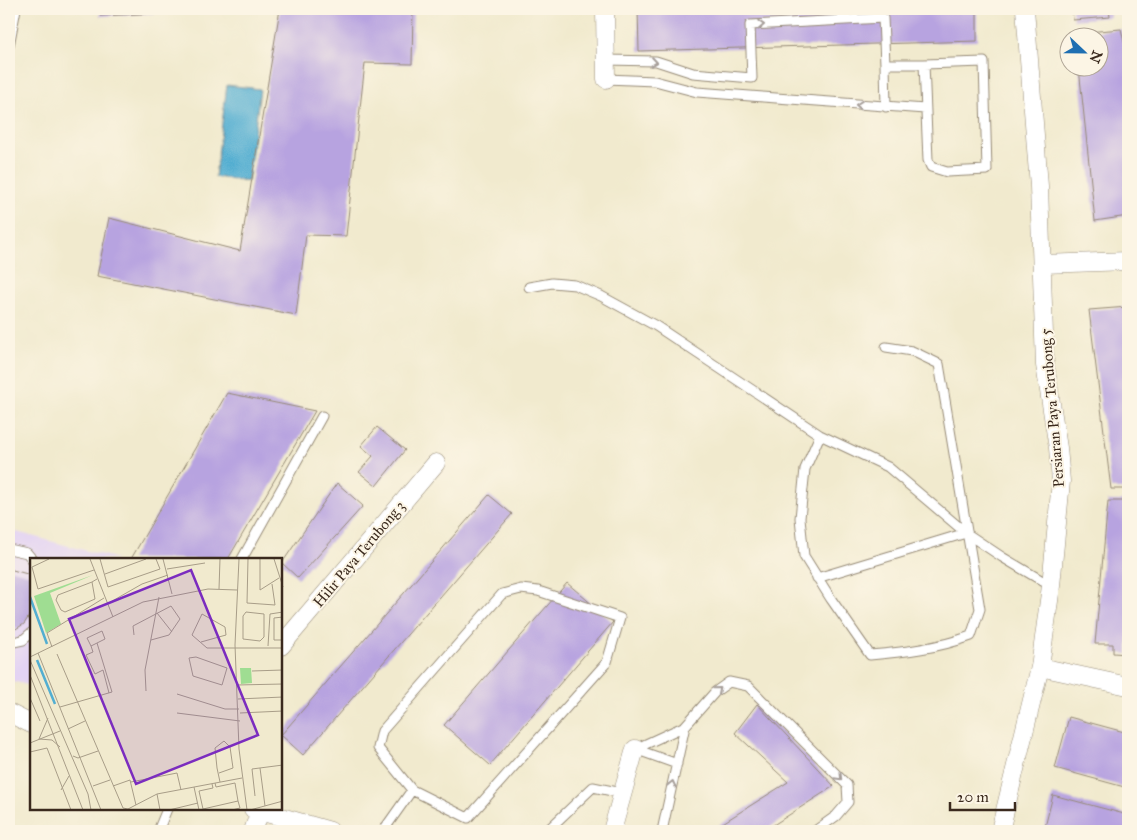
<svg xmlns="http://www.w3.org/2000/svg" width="1137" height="840" viewBox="0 0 1137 840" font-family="'IM FELL Great Primer',serif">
<rect width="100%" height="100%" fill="#fcf5e5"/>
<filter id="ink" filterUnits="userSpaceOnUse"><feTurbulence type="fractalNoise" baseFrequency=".02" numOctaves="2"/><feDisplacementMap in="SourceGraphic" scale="10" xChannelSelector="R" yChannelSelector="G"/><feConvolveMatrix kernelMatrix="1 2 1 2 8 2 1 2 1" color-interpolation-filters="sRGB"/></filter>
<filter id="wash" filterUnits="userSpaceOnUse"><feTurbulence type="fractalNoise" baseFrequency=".0096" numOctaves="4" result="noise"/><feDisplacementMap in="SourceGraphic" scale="20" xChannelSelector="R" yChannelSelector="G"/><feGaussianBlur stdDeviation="1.12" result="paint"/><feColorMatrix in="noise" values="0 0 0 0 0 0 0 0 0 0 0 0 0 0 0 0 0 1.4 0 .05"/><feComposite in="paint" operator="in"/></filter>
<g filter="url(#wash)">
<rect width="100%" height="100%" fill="#f1eace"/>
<!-- built -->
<path fill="#e3d3f3" d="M9 530 117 559H31V686L9 680Z"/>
<!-- water -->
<path fill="#53aed1" stroke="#476c78" d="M227 85 260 89 248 181 215 177Z"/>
<g id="blocks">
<!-- building -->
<path fill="#b7a3e0" d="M101 9H216V10L100 16Z
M280 9H413L412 64 365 63 346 236 306 235 296 315 97 276 109 218 240 251Z
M638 9H977V41L639 51Z
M1072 9H1109L1110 17 1073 20Z
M1121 29 1128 58V216L1095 221 1079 68H1100V38H1076V33Z
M1128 307V489H1111L1089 310Z
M227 393 315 411 228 559H131Z
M377 427 405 450 376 486 359 472 373 456 361 446Z
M337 483 363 506 298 578 282 563Z
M489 495 512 514 303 755 281 735Z
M1108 501H1128V654L1113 653V644H1095Z
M9 569 31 575V613L24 624 14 630 9 632Z
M567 583 613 622 490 765 444 725Z
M757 704 834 786 764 831H710L788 782 735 733Z
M1069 717 1128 733V788L1055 768Z
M1053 795 1128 815V831H1044Z"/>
</g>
</g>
<g filter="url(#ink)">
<use href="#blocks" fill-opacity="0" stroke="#968a76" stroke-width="1"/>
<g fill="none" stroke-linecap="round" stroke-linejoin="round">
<!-- service casing -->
<g stroke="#968a76" stroke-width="11">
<path id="service" d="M9 46 16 9
M606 60 656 61 693 73 752 78 750 25 883 18 885 64H924
M984 62 987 170 947 172 931 167 928 160 924 64Z
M885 64 886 107
M606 79 655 81 697 92 925 109
M529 287 552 283 575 285 601 296 656 326 820 435 888 467 966 533 1002 557 1051 586
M820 435 805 469 800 518 804 556 831 599 870 655C905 652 938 648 971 636L980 609 939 364 912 351 886 347
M9 549 27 553 32 559
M242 559 322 416
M817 578 966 533
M521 589 538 591 620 618 607 662 468 818 412 790 378 748 382 731 502 594Z
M9 643 23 640 31 633
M635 749 685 726 715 692 729 682 748 686 847 785 848 802 836 816 815 831
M635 749 677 764
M549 829 593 787 622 793
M158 831 167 809
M383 831 412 790
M662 831 685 726"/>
</g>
<!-- minor casing -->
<g stroke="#968a76" stroke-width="19">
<path id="minor" d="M605 9 606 79
M1043 264 1128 261
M281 646 436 463
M1040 667 1128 686
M9 713 31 724
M253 809 330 831
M253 831 260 811
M612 831 635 749
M1000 831 1040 667 1051 586 1061 481 1058 448 1045 365 1039 186 1025 9"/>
</g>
<!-- service -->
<use href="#service" stroke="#fff" stroke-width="9"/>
<!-- minor -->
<use href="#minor" stroke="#fff" stroke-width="18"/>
</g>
<!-- one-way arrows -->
<defs><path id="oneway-chevron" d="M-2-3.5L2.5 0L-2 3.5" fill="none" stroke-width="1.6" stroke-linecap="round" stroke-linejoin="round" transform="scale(1.25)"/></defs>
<g stroke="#a79f9a">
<use href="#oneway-chevron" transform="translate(761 25) rotate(-3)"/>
<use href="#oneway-chevron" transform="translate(654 62) rotate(8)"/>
<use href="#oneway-chevron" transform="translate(859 105) rotate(-175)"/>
<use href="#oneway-chevron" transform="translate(718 690) rotate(-40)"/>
<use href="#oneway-chevron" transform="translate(839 777) rotate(45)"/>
<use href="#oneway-chevron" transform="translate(672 784) rotate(-78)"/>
</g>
</g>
<g text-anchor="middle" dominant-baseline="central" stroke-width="4" stroke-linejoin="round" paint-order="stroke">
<!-- street labels -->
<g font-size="15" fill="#3b2a1e" stroke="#fcf5e5">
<text transform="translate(1052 408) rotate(-95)">Persiaran Paya Terubong 5</text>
<text transform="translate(359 554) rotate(-50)">Hilir Paya Terubong 3</text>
</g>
</g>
<!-- overview -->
<g transform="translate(30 558)">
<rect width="252" height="252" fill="#f1eace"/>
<path d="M63 17 20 35 31 66 16 75 4 38ZM210 110H221L222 125 211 126Z" fill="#9fdd92"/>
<path fill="none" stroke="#53aed1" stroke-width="2.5" d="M0 39 17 86M7 102 25 146"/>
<path fill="none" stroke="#a89d88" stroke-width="1" d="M19 1 2 9 8 31 64 12M60 1 83 59M70 1 78 29 130 11 126 1M133 1 142 36M209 1 205 87 209 191 217 252M218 1 217 45 245 47 242 26M230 1V32L249 20M244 1 253 29M137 11 175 5M75 16 116 1M62 24 65 41 35 54 31 52 26 42 28 37 62 24 67 21M189 31 190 1M77 46 112 26 138 17M216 54 234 56V79L230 83 213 81V58ZM127 55 142 74M253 59 244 60V82H253M72 73 75 81 61 88 57 80ZM104 77 103 68 141 48 150 61 139 77 121 82M171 84 196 77 195 69 172 56 162 77 177 90M61 88 63 94 56 97 65 116 73 112 79 135M238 88 240 56 253 54M22 89 17 75 74 40M177 90H253M8 95 71 252M27 96 93 250 98 251 127 236 212 220M0 99 113 44 178 31 207 32M166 99 197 110 192 127 163 118 159 100ZM0 102 58 236 61 252M222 113 253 112M0 117 53 252M207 127 253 126M116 133 115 112 129 39M147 136 195 151H209M0 140 10 163M208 141 253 139M30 149 82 134 67 85M147 155 210 163M210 155 253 153M38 171 55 163M9 181 18 160M9 181 22 182 30 189M0 185 30 173M0 194 17 190 41 252M43 198 48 200 68 193M230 210 235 248M189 215 203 210 200 189 194 183 185 190 187 210 190 224M101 224 147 215 151 232M182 226 183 230 169 233 173 251 208 243 205 225 186 229 185 225M63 228 80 222M83 228 100 222 106 247M164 229 169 252M31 232 39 218M127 236 130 252M225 238 222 211 253 207M139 252 168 245M202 252 210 250 208 243M220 252 253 243"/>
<path fill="#7b2cbf" fill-opacity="0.15" stroke="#7b2cbf" stroke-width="2.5" d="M161 12 228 177 106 226 39 61Z"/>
<rect width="252" height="252" fill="none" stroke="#3b2a1e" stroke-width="2.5"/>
</g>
<!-- margin -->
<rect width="1137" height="840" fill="none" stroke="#fcf5e5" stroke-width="30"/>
<!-- north arrow -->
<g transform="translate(1084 52) rotate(112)"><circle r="24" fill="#fcf5e5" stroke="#afa495"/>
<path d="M0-4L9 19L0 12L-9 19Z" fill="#1f6fb2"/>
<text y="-8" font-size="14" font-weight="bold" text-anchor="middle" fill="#3b2a1e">N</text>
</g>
<!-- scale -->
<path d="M950 802v8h65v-8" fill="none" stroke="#3b2a1e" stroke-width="2.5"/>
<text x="957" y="802" font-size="15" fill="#3b2a1e" stroke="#fcf5e5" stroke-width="4" paint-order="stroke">20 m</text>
</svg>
